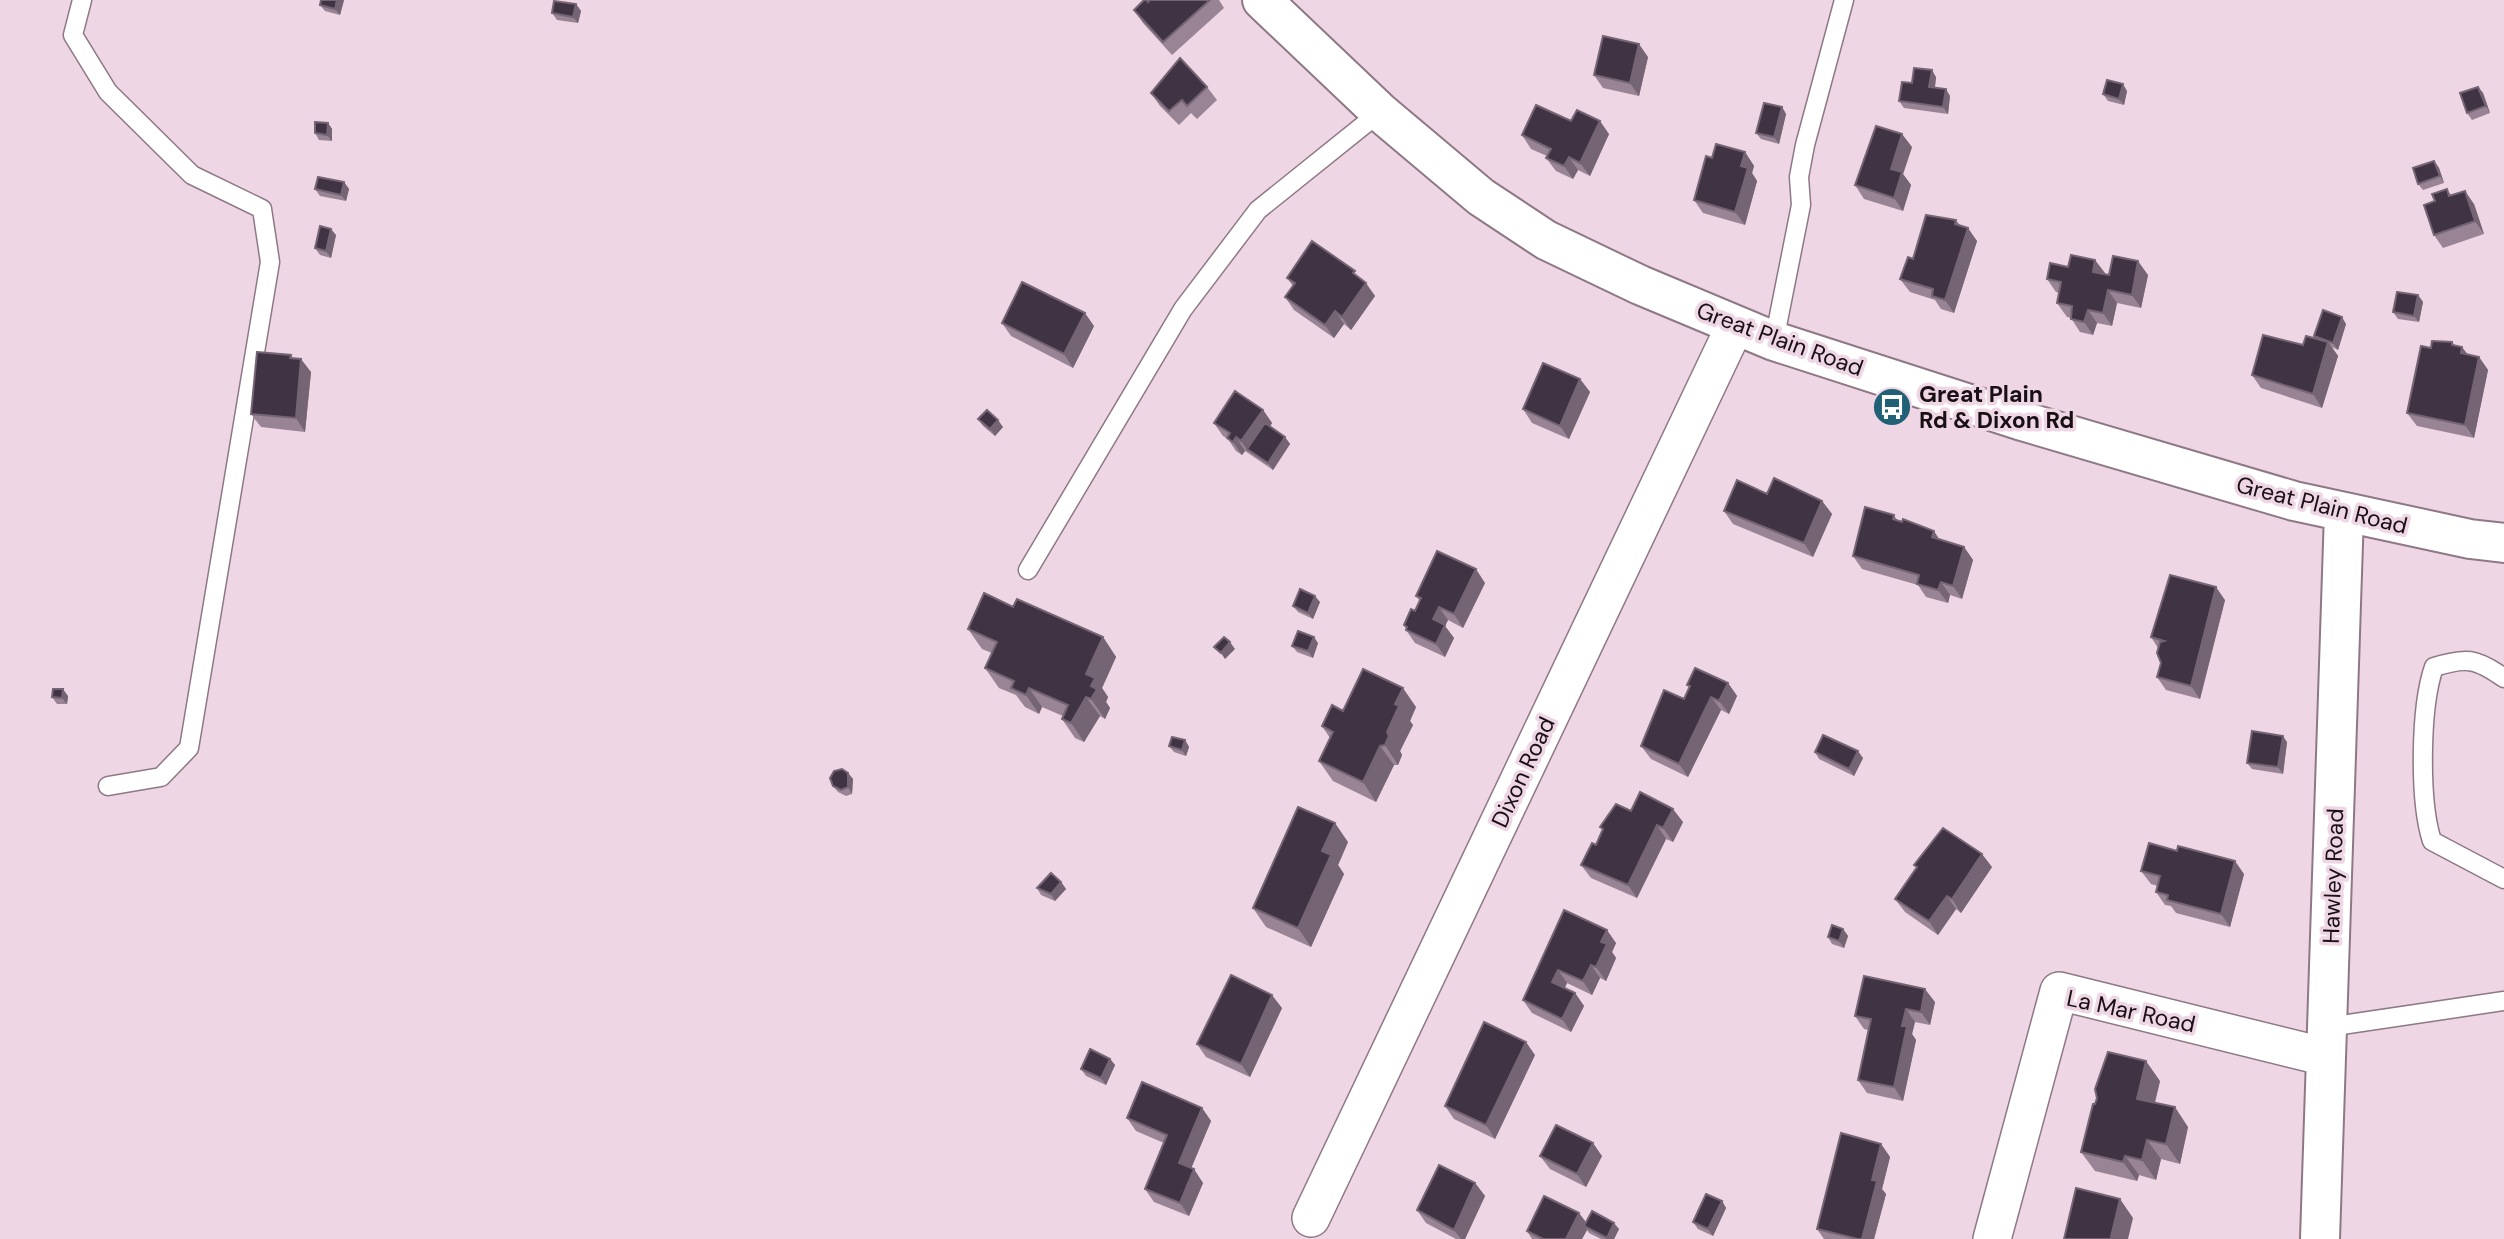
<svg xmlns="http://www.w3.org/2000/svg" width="2504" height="1239" viewBox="0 0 2504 1239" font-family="'DM Sans',sans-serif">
<rect width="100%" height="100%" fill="#efd6e5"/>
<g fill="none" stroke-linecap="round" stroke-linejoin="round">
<!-- lane casing -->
<g stroke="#8e7885" stroke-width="21">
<path id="lane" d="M82 0 73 35 108 92 192 175 262 209 270 262 189 748 161 777 108 786
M1774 341 1801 205 1799 177 1805 145 1844 0
M1028 570 1183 309 1258 210 1380 112
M2504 678C2476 658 2466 657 2434 667 2420 707 2419 801 2432 841L2504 879
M2328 1027 2504 1001"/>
</g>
<!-- street casing -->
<g stroke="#8e7885" stroke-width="40">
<path id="street" d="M1311 1218 1735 326
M1992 1239 2059 991 2326 1057"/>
</g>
<!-- secondary casing -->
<g stroke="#8e7885" stroke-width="42">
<path id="secondary" d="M1262 0 1380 112 1481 197 1546 240 1640 285 1774 341 2019 420 2294 501 2470 539 2504 543
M2320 1239 2344 513"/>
</g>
<!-- lane -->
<use href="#lane" stroke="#fff" stroke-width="18"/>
<!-- street -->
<use href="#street" stroke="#fff" stroke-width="37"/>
<!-- secondary -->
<use href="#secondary" stroke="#fff" stroke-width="38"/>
</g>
<!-- wall -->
<path fill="#988494" d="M321 0H344L340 15 325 11 320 5Z
M1150 0H1219L1224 8 1172 55 1143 23 1134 10Z
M576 4 581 11 578 23 557 20 552 13Z
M1648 57 1639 96 1603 88 1594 75Z
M1936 77 1935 88 1950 96 1948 114 1904 108 1899 101 1912 83Z
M1207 87 1217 100 1197 119 1191 113 1179 125 1160 106 1151 93Z
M2478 87 2483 93 2490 113 2472 120 2467 113Z
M2127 91 2124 105 2108 101 2103 94Z
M1782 107 1786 114 1779 144 1761 139 1756 133Z
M1571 121 1609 134 1590 176 1578 170 1573 179 1556 171 1546 158 1547 156 1531 149 1522 135Z
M328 123 332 129V141L319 140 315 133Z
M1912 147 1903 174 1911 185 1903 211 1864 199 1855 185Z
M1745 152 1754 166 1752 173 1757 181 1745 225 1703 213 1694 200 1712 158Z
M2434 161 2439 168 2444 183 2423 190 2418 184Z
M344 182 349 189 346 201 320 196 315 189Z
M2447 189 2451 195 2474 204 2484 234 2443 248 2434 235 2435 201Z
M1956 220 1960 225 1977 241 1954 313 1941 309 1935 300 1910 292 1900 279 1913 259Z
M336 235 331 258 320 255 315 248Z
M2095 260 2104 274 2109 275H2148L2141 308 2117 303 2112 326 2097 323 2093 335 2080 332 2071 318 2067 317 2057 303 2059 293 2056 292 2047 279 2068 267Z
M1287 278 1361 279 1375 296 1351 330 1344 324 1334 338 1294 310 1285 297 1293 286Z
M2418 295 2423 302 2419 322 2398 319 2393 312Z
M1002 323 1094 326 1073 368 1011 336Z
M2346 324 2338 350 2332 347 2338 356 2322 408 2261 388 2252 375 2316 339 2314 336Z
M2452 342 2455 345 2468 355 2479 357 2488 370 2474 438 2417 426 2407 413 2431 348Z
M291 355 293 358 311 372 305 432 261 427 251 414Z
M1580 379 1590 392 1569 439 1532 423 1523 409Z
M1263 410 1272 423 1270 427 1285 437 1290 444 1273 470 1245 451 1242 455 1236 451 1228 439 1223 436 1214 423Z
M978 419 1003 427 995 436 983 426Z
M1822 501 1832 514 1813 557 1733 524 1724 511Z
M1894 515 1897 520 1940 540 1964 547 1973 560 1962 599 1950 595 1948 603 1926 597 1918 585 1862 569 1853 556Z
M1485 583 1463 628 1448 620 1445 626 1454 638 1445 657 1415 643 1406 630V629L1404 625 1415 611 1420 601 1416 596Z
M2225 600 2200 699 2166 690 2157 677 2161 663 2158 648 2151 637Z
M1320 602 1313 619 1298 612 1293 606Z
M1013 607 1103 637 1116 657 1102 688 1108 697 1106 702 1110 708 1105 719 1100 716 1084 742 1075 738 1062 719 1063 716 1042 707 1039 714 1025 707 1016 695 999 688 985 668 992 653 982 649 968 629Z
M1318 643 1313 658 1297 652 1292 646Z
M1728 683 1737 696 1729 714 1721 710 1688 777 1651 759 1641 746 1684 699 1690 688 1687 685Z
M68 696 67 704H57L52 697Z
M1416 707 1410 721 1413 725 1400 751 1402 755 1398 765H1394L1376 802 1333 781 1319 761 1330 738 1322 726 1343 711Z
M1185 740 1189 747 1186 756 1174 752 1169 746Z
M2287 742 2283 774 2252 769 2247 763Z
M1815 752 1863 758 1854 776 1819 759Z
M848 773 853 779 852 794 846 796 838 792 833 786Z
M1631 811 1683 822 1673 842 1666 839 1637 898 1591 878 1581 865 1596 845 1603 831 1600 827Z
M1348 842 1338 865 1344 874 1311 947 1266 927 1253 908Z
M1914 865 1992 867 1961 913 1956 909 1938 935 1905 912 1895 899 1916 868Z
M2141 871 2244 874 2230 927 2176 913 2171 906 2165 905 2156 892 2158 886 2151 884Z
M1061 882 1066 889 1055 901 1041 895 1037 888Z
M1564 910 1616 943 1612 952 1616 958 1606 981 1600 978 1592 995 1567 983 1565 988 1575 993 1584 1006 1571 1032 1532 1013 1523 1000Z
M1843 929 1848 936 1844 948 1832 944 1828 937Z
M1935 1002 1930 1025 1915 1022 1912 1034 1916 1040 1903 1101 1867 1093 1858 1080 1868 1030 1864 1029 1855 1016Z
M1282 1008 1250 1077 1206 1057 1197 1044Z
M1535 1055 1495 1139 1454 1119 1445 1106Z
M1110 1059 1115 1065 1106 1085 1086 1076 1081 1069Z
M2160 1081 2155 1103 2188 1127 2180 1164 2161 1159 2156 1180 2139 1175 2137 1181 2095 1171 2081 1152 2095 1104Z
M1202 1108 1211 1121 1191 1168 1203 1183 1189 1216 1154 1202 1145 1189 1164 1143 1136 1131 1127 1118Z
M1881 1144 1890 1157 1882 1189 1886 1194 1874 1239H1824L1817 1229Z
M1540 1156H1602L1586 1187 1550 1169Z
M1475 1183 1485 1196 1465 1239H1456L1426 1223 1417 1210Z
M1722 1201 1726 1208 1713 1236 1698 1229 1693 1222Z
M1586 1223 1619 1229 1614 1239H1601L1589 1233 1587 1230 1582 1239H1532L1527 1231Z"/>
<!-- shaded-wall -->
<path fill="#746474" d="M337 0H344L340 15 335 9Z
M576 4 581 11 578 23 573 17Z
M1639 44 1648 57 1639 96 1630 83Z
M1932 70 1936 77 1934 94 1929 87Z
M2123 84 2127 91 2124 105 2119 99Z
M2478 87 2483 93 2490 113 2486 106Z
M1946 89 1950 96 1948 114 1943 107Z
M1782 107 1786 114 1779 144 1774 137Z
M1600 121 1609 134 1590 176 1580 163Z
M328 123 332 129V141L327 135Z
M1902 134 1912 147 1903 174 1911 185 1903 211 1894 198 1891 169Z
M1745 152 1754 166 1752 173 1757 181 1745 225 1735 212 1741 166Z
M1569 157 1578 170 1573 179 1564 166Z
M2434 161 2439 168 2444 183 2440 176Z
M344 182 349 189 346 201 341 195Z
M2465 191 2474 204 2484 234 2475 221Z
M1968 228 1977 241 1954 313 1945 300Z
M331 229 336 235 331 258 326 251Z
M2095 260 2105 273 2102 285 2093 272Z
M2138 261 2148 275 2141 308 2132 295Z
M1366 283 1375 296 1351 330 1342 317Z
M2108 290 2117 303 2112 326 2103 313Z
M2418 295 2423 302 2419 322 2414 316Z
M2088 310 2097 323 2093 335 2084 322Z
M1335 311 1344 324 1334 338 1325 325Z
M1085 313 1094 326 1073 368 1064 354Z
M2342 317 2346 324 2338 350 2333 343Z
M2328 342 2338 356 2322 408 2313 394Z
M2462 347 2472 360 2461 353Z
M2479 357 2488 370 2474 438 2465 425Z
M301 359 311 372 305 432 296 418Z
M1580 379 1590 392 1569 439 1560 426Z
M1263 410 1272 423 1252 452 1247 449 1250 454 1241 441Z
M998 420 1003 427 995 436 990 429Z
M1236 437 1245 451 1242 455 1233 442Z
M1285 437 1290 444 1273 470 1268 463Z
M1822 501 1832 514 1813 557 1804 543Z
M1934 531 1943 545 1932 537Z
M1964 547 1973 560 1962 599 1953 586Z
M1476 569 1485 583 1463 628 1454 614Z
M1941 582 1950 595 1948 603 1938 590Z
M2216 587 2225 600 2200 699 2191 686Z
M1315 596 1320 602 1313 619 1308 613Z
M1439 607 1448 620 1445 626 1454 638 1445 657 1436 644 1433 619Z
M1103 637 1116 657 1102 688 1108 697 1106 702 1110 708 1105 719 1091 699V686L1086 674Z
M1314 637 1318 643 1313 658 1308 651Z
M1230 642 1235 649 1225 659 1221 653Z
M1728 683 1737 696 1729 714 1719 701Z
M1029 688 1042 707 1039 714 1026 695Z
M1403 688 1416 707 1410 721 1413 725 1400 751 1402 755 1398 765 1385 745 1387 732 1395 704Z
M63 689 68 696 67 704 62 698Z
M1086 697 1100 716 1084 742 1071 723Z
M1711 697 1721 710 1688 777 1679 764Z
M2283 736 2287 742 2283 774 2278 767Z
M1185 740 1189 747 1186 756 1182 750Z
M1380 746 1394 765 1376 802 1363 782Z
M1858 751 1863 758 1854 776 1849 769Z
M848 773 853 779 852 794 848 787Z
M1673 809 1683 822 1673 842 1663 828Z
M1335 823 1348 842 1338 865 1344 874 1311 947 1298 928 1322 851Z
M1657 825 1666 839 1637 898 1628 885Z
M1982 854 1992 867 1961 913 1952 899Z
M2235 861 2244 874 2230 927 2221 914Z
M1061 882 1066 889 1055 901 1051 894Z
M1947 896 1956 909 1938 935 1929 921Z
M1843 929 1848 936 1844 948 1839 941Z
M1607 930 1616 943 1612 952 1616 958 1606 981 1596 967 1601 942Z
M1591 965 1600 978 1592 995 1583 981Z
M1558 970 1567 983 1561 995 1552 982Z
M1925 989 1935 1002 1930 1025 1921 1012Z
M1575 993 1584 1006 1571 1032 1562 1019Z
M1272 995 1282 1008 1250 1077 1241 1064Z
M1906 1009 1915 1022 1912 1034 1916 1040 1903 1101 1894 1087 1902 1026Z
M1526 1042 1535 1055 1495 1139 1486 1125Z
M1110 1059 1115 1065 1106 1085 1101 1078Z
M2146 1061 2160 1081 2151 1118 2137 1099Z
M2175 1107 2188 1127 2180 1164 2166 1144Z
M1202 1108 1211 1121 1188 1176 1179 1163Z
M2147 1140 2161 1159 2156 1180 2142 1160Z
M1593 1143 1602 1156 1586 1187 1577 1174Z
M1881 1144 1890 1157 1882 1189 1886 1194 1874 1239H1862L1872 1180Z
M2125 1156 2139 1175 2137 1181 2123 1162Z
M1194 1169 1203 1183 1189 1216 1180 1203Z
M1475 1183 1485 1196 1465 1239H1461L1454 1230Z
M2120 1199 2133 1218 2128 1239H2112L2111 1237Z
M1722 1201 1726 1208 1713 1236 1708 1229Z
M1579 1213 1589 1226H1584L1587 1230 1582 1239H1566Z
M1614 1223 1619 1229 1614 1239H1608L1607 1238Z"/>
<!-- building -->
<path fill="#403344" stroke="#746474" stroke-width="2" d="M321 0H337L335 9 320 5Z
M1144 0H1147L1148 2 1150 0H1210L1163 42 1134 10Z
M554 1 576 4 573 17 552 13Z
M1603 36 1639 44 1630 83 1594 75Z
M1180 58 1207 87 1187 106 1182 100 1169 111 1151 93Z
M1914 68 1932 70 1929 87 1946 89 1943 107 1899 101 1902 82 1912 83Z
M2107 80 2123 84 2119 99 2103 94Z
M2478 87 2486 106 2467 113 2460 93Z
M1764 103 1782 107 1774 137 1756 133Z
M1536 105 1571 121 1577 110 1600 121 1580 163 1569 157 1564 166 1546 158 1551 149 1522 135Z
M315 122 328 123 327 135 315 133Z
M1876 126 1902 134 1891 169 1902 172 1894 198 1855 185Z
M1716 144 1745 152 1741 166 1748 168 1735 212 1694 200 1706 156 1712 158Z
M2434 161 2440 176 2418 184 2413 168Z
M318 177 344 182 341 195 315 189Z
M2447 189 2449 196 2465 191 2475 221 2434 235 2424 205 2435 201 2432 194Z
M1926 215 1956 220 1955 224 1968 228 1945 300 1932 296 1933 289 1900 279 1908 257 1913 259Z
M320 226 331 229 326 251 315 248Z
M1312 241 1355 271 1353 273 1366 283 1342 317 1335 311 1325 325 1285 297 1295 283 1287 278Z
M2071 255 2095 260 2093 272 2109 275 2113 256 2138 261 2132 295 2108 290 2103 313 2088 310 2084 322 2071 319 2072 306 2057 303 2061 282 2047 279 2050 263 2068 267Z
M1022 282 1085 313 1064 354 1002 323Z
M2397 292 2418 295 2414 316 2393 312Z
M2323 310 2342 317 2333 343 2314 336Z
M2263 335 2303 345 2306 336 2328 342 2313 394 2252 375Z
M2432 341 2452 342V345L2462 347 2461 353 2479 357 2465 425 2407 413 2421 346 2431 348Z
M257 352 291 355 290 358 301 359 296 418 251 414Z
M1543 363 1580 379 1560 426 1523 409Z
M1235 391 1263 410 1241 441 1236 437 1233 442 1227 438 1230 433 1214 423Z
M987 410 998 420 990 429 978 419Z
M1265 423 1285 437 1268 463 1247 449Z
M1774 478 1822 501 1804 543 1724 511 1737 480 1767 494Z
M1865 507 1894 515 1893 519 1902 522 1903 519 1934 531 1932 537 1964 547 1953 586 1941 582 1938 590 1917 584 1919 575 1853 556Z
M1437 551 1476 569 1454 614 1439 607 1433 619 1445 625 1436 644 1406 630 1407 627 1404 625 1411 609 1415 611 1421 598 1416 596Z
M2170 575 2216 587 2191 686 2157 677 2161 663 2157 653 2160 642 2164 641 2151 637Z
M1300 589 1315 596 1308 613 1293 606Z
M984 593 1013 607 1017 599 1103 637 1086 674 1095 678 1091 686 1097 689 1091 699 1086 697 1071 723 1062 719 1068 705 1029 688 1026 695 1011 688 1014 681 985 668 997 642 968 629Z
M1298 631 1314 637 1308 651 1292 646Z
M1224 637 1230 642 1221 653 1214 647Z
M1695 668 1728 683 1719 701 1711 697 1679 764 1641 746 1664 690 1684 699 1690 686 1687 685Z
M1363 669 1403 688 1395 704 1399 706 1387 732 1389 736 1385 745 1380 746 1363 782 1319 761 1333 732 1322 726 1332 705 1343 711Z
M53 689H63L62 698 52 697Z
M2252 731 2283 736 2278 767 2247 763Z
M1823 735 1858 751 1849 769 1815 752Z
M1172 737 1185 740 1182 750 1169 746Z
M842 769 848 773V787L841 790 833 786 830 778 834 771Z
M1640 792 1673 809 1663 828 1657 825 1628 885 1581 865 1592 843 1596 845 1603 829 1600 827 1616 804 1631 811Z
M1298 807 1335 823 1322 851 1331 855 1298 928 1253 908Z
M1943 828 1982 854 1952 899 1947 896 1929 921 1895 899 1917 867 1914 865Z
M2149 843 2177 851 2178 846 2235 861 2221 914 2167 900 2168 895 2156 892 2160 876 2141 871Z
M1051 873 1061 882 1051 894 1037 888Z
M1564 910 1607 930 1601 942 1607 944 1596 967 1591 965 1583 981 1558 970 1552 982 1575 993 1562 1019 1523 1000Z
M1832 925 1843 929 1839 941 1828 937Z
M1231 975 1272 995 1241 1064 1197 1044Z
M1864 976 1925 989 1921 1012 1906 1009 1902 1026H1907L1894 1087 1858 1080 1871 1019 1855 1016Z
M1484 1022 1526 1042 1486 1125 1445 1106Z
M1090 1049 1110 1059 1101 1078 1081 1069Z
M2108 1052 2146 1061 2137 1099 2175 1107 2166 1144 2147 1140 2142 1160 2125 1156 2123 1162 2081 1152 2093 1104H2095L2097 1098 2095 1089Z
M1142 1082 1202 1108 1179 1163 1194 1169 1180 1203 1145 1189 1167 1135 1127 1118Z
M1556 1125 1593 1143 1577 1174 1540 1156Z
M1841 1133 1881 1144 1872 1180 1877 1181 1862 1239H1858L1817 1229Z
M1439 1165 1475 1183 1454 1230 1417 1210Z
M2076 1188 2120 1199 2111 1237 2120 1239H2064Z
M1706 1194 1722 1201 1708 1229 1693 1222Z
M1544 1196 1579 1213 1566 1239H1543L1527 1231Z
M1592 1211 1614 1223 1607 1238 1584 1226Z"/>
<!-- icons -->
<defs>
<g id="bus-disc" transform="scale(2.0125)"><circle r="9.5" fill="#216176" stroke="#efd6e5"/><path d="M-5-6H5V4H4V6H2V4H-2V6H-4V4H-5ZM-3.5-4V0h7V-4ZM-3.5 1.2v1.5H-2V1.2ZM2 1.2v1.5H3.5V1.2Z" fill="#fff"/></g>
</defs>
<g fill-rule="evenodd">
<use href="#bus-disc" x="1892" y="407"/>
</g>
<g text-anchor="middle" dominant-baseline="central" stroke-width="7" stroke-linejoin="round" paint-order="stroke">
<!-- street labels -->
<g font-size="23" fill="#181015" stroke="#efd6e5">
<text transform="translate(1780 339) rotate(20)">Great Plain Road</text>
<text transform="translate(2322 505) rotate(14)">Great Plain Road</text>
<text transform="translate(1523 772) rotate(-65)">Dixon Road</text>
<text transform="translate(2333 876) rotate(-88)">Hawley Road</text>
<text transform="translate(2131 1011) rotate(12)">La Mar Road</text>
</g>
<!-- poi labels -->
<g font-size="23" font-weight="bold" fill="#181015" stroke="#efd6e5" text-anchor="start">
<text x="1919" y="394">Great Plain<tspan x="1919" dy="26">Rd &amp; Dixon Rd</tspan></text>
</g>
</g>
</svg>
